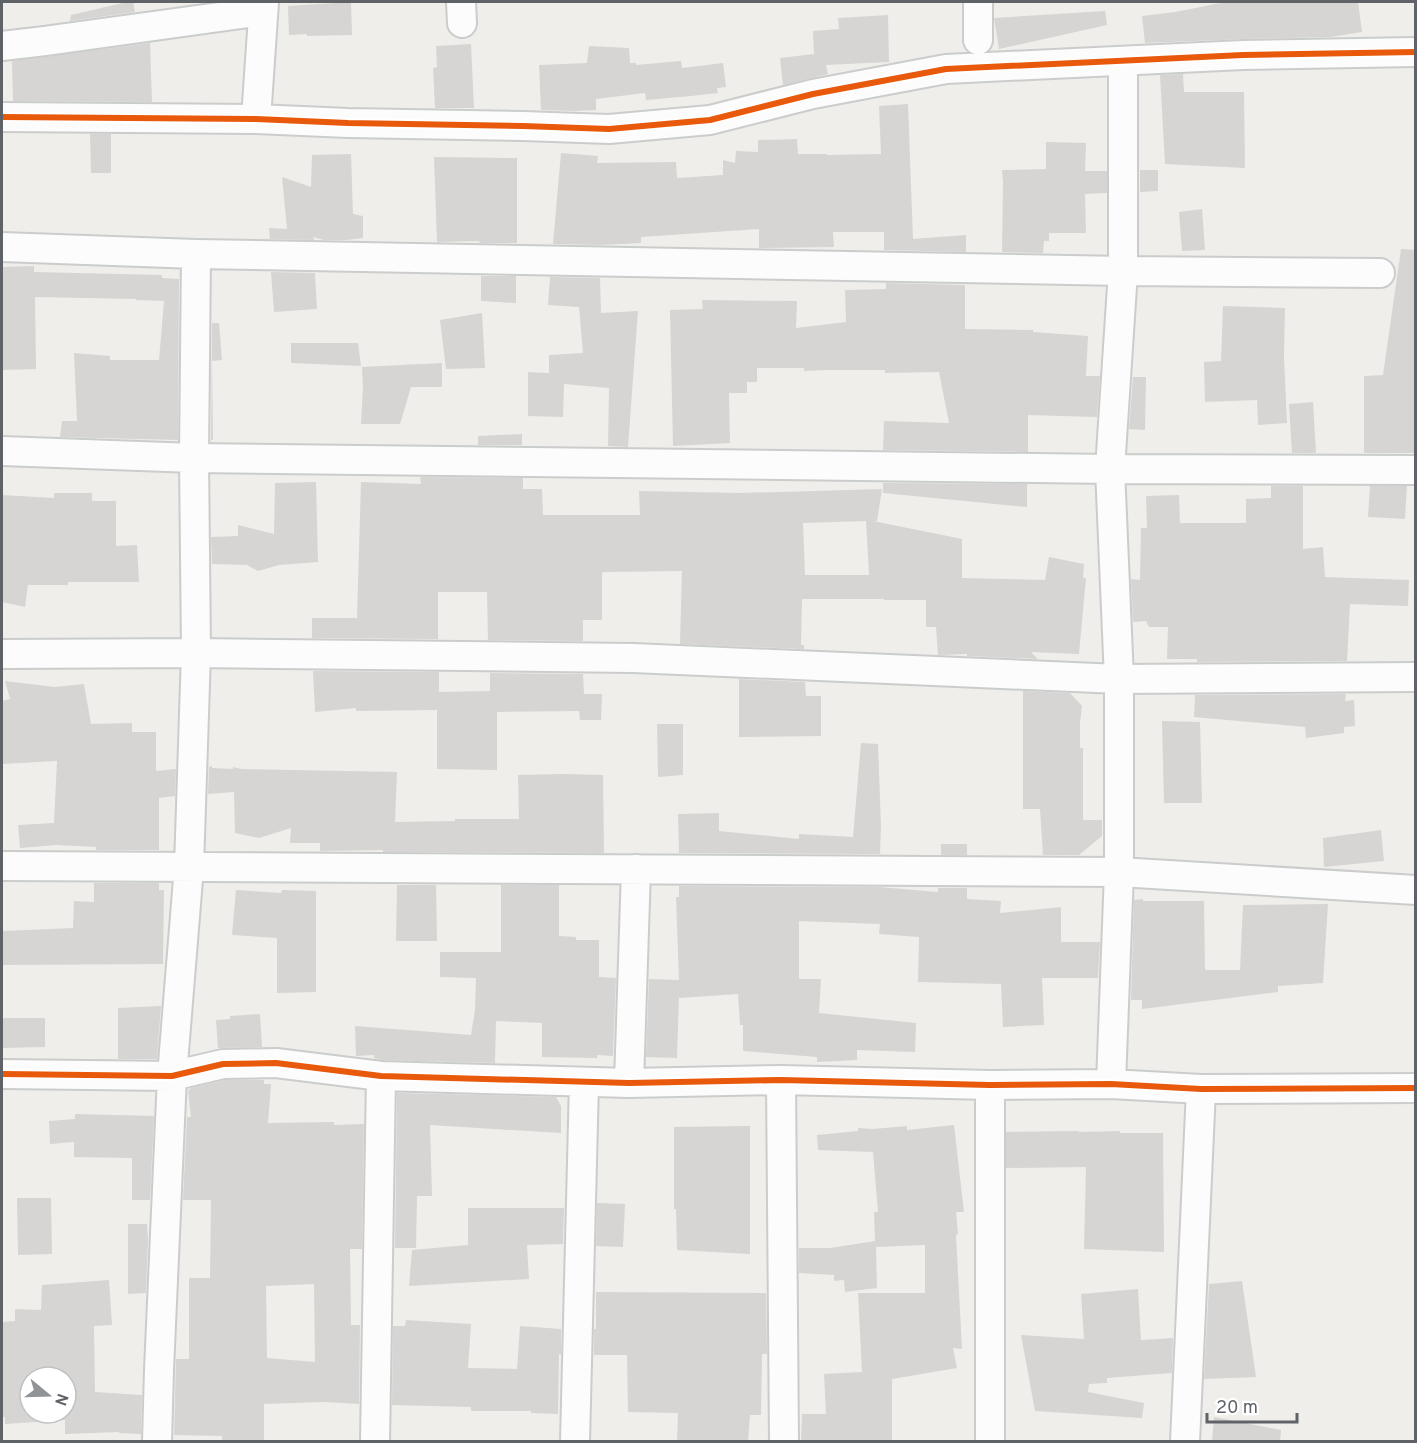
<svg xmlns="http://www.w3.org/2000/svg" width="1417" height="1443" viewBox="0 0 1417 1443" font-family="Overpass,sans-serif">
<rect width="100%" height="100%" fill="#efeeea"/>
<!-- building -->
<path fill="#d6d5d3" fill-rule="evenodd" d="M127 2H133L135 12 70 21 71 15Z
M351 2 352 35 307 36V34L289 35 288 6Z
M1226 2H1358L1362 32 1330 37 1243 39 1145 43 1142 16 1175 12Z
M1105 11 1107 25 999 49 994 18Z
M888 15 889 62 826 65 828 74 783 85 780 58 814 54 813 31 839 29 838 18Z
M150 43 152 102 13 101 12 61Z
M471 44 474 108H435L433 68 437 67 436 46Z
M589 46 629 48 630 63H636V65L681 61 682 68 723 63 726 87 717 88 718 93 691 96 646 100 645 93 596 99V110L575 111 541 110 539 65 587 63Z
M1183 74 1184 92H1244L1245 168 1165 164 1160 75Z
M908 104 913 239 966 235V252L884 250V232H833L834 247 759 248V229L641 237V243L600 245 553 244 561 153 598 156 597 163 676 162 677 178 723 175V160L735 163 736 151 758 152V140L797 139 798 154H827V155L881 154 879 106Z
M90 134H111V173H91Z
M1046 142 1086 143 1085 171H1107V193L1085 194 1086 233H1049V241H1044L1043 253 1002 252 1003 183 1002 170 1046 169Z
M351 154 353 214 363 216V238L347 240H324L313 237 314 240 270 239 269 228 287 229 282 177 311 187 312 155Z
M434 157 517 158V243H480L479 241 437 242Z
M1140 170H1158V191L1140 192Z
M1202 209 1205 250 1182 251 1179 212Z
M1401 249 1416 250V453H1364V376L1383 375Z
M34 266V272L162 275V278L179 279 178 440 60 437 62 421H77L74 353 110 356V360H159L164 301 136 300V299L35 297 36 369 2 370V267Z
M271 272 315 273 317 309 274 312Z
M481 276H516V303L481 301Z
M550 277 600 278 601 313 638 311 628 447 608 446 609 388 564 384 563 417 528 416V372L549 373V355L583 353 579 307 548 305Z
M886 283 965 285V329L1033 330V332L1088 336 1086 376H1100L1097 417 1028 415V452L883 450 884 421 949 423 939 372 885 373V370H825L804 371V368H757V382H747V393H729L730 443 673 446 670 310 703 309 702 300 797 301 796 328 846 322 845 290 886 289Z
M1223 306 1285 308 1284 357 1287 423 1258 425 1257 400 1205 402 1204 362 1221 361Z
M482 313 485 368 446 369 440 320Z
M212 323H219L222 360 212 361 213 440H211Z
M291 343H358L361 366 291 363Z
M442 363V387H411L400 424H361L363 387 362 367Z
M1133 377H1146L1145 430 1129 429Z
M1313 402 1316 453H1292L1289 404Z
M522 434V445H478V436Z
M420 477 523 478V489H542L543 515H640L639 491 740 493 882 489 877 521H873L962 539V578L1045 580 1049 557 1084 564 1083 578H1086L1079 654 1031 652 1038 659 967 656V654L938 655 936 627H926V600H884V599H802L801 645H804V649L680 644 682 571 604 572 602 573V620H583V641L488 640 487 592H438V639L312 638V618H357L361 482 421 484ZM866 521 869 575H805L803 523Z
M316 482 318 562 279 565 258 571 247 565 212 564 211 537 238 536V525L274 534 275 483Z
M883 483 1027 484V507L883 493Z
M1271 486H1303V549L1323 547 1325 577 1409 580 1408 606 1350 604 1347 661 1197 662V659H1167L1168 627H1149L1146 621 1133 622 1131 579 1140 580 1141 528H1147L1146 496 1179 495 1180 523H1246V499L1271 498Z
M1370 486H1407L1405 519 1368 517Z
M54 493H92V501H116V546L137 545 139 582H68V585H28L25 607 2 602V495L54 498Z
M313 671 439 672V692L490 691V673L583 674 584 694H602L601 720H580L579 711 497 712V770L437 769V710L356 711V708L315 712Z
M739 679 805 682 806 696H821V736L739 737Z
M5 681 55 687 84 684 91 724 132 723V732H156V771L176 769 175 796 159 798V850H96V847L56 845 20 848 18 825 54 823 57 761 2 764V701L10 699Z
M1023 691 1070 693 1082 706 1080 723V748H1083V820H1102V836L1079 855H1043L1040 809H1023Z
M1346 694 1345 701 1354 700 1355 726 1344 727V733L1306 738 1305 727 1194 717 1195 695Z
M1162 721 1200 722 1202 803H1164Z
M657 724H683V775L658 777Z
M861 743 878 744 881 827 880 854 679 853 678 814 719 813V831L799 839V834L853 837Z
M212 766V768L233 769V767L242 769 397 772 395 822 455 821V819H519L518 775 563 774 603 775 604 853 383 852V850L320 851V843H290L291 828 259 838 235 833 234 792 208 794 209 767Z
M1381 830 1384 861 1324 867 1323 838Z
M941 844H967V855H941Z
M94 883H159V890H164L163 964 2 965V931L73 928 74 901 94 902Z
M397 885H436L437 941H396Z
M501 885H559V936L576 937V940H599V977L616 978 613 1056 597 1055V1058L542 1057V1023L496 1021 495 1063 382 1060 374 1058V1055L356 1056 355 1026 471 1035 475 1010 476 978 440 977V952H501Z
M679 886 879 887 938 892V888H967V899L1001 901 1000 913 1061 907V942H1100L1098 978H1042L1044 1025 1003 1027 1001 984 918 982 919 937 879 934 880 924 799 921V979H821L819 1013 916 1023 915 1052 857 1050V1060L817 1062V1057L743 1051V1025H740L738 994 679 998V995L677 1058 646 1057 649 979 679 980 676 897H679Z
M236 890 281 893 282 890 316 891V992L277 993V938L232 935Z
M1143 899V901H1204L1205 970H1240L1243 905 1328 904 1323 983 1278 986V992L1142 1009V1000H1131L1134 900Z
M161 1006 157 1059H118V1008Z
M260 1014 262 1047 218 1048 216 1020 230 1019V1016Z
M2 1018H45V1047L2 1048Z
M225 1080H264V1084H271L268 1123 334 1122V1125L364 1124 362 1249H350L351 1325H360L359 1404 324 1402 264 1404V1442H222V1436L174 1435 176 1359H189V1278H210L211 1200H183L187 1117H191L188 1091 191 1088ZM314 1284 315 1362 267 1358 266 1286Z
M397 1093 556 1097 561 1106V1133L430 1125 432 1196H417L416 1248H395Z
M75 1114 154 1116 150 1200H132V1158L74 1157V1142L50 1144 49 1121 75 1119Z
M954 1125 964 1212H956L958 1234 956 1235 962 1349 953 1348 957 1368 892 1379V1442H801L802 1414H826L824 1374 862 1372 858 1293H925V1245L876 1247 877 1288 845 1292 844 1280 834 1281V1275L799 1273V1248H830L875 1241 874 1212H878L873 1152 818 1150 817 1135 858 1131V1128L873 1129 907 1126V1130Z
M750 1126V1254L677 1250 676 1209H674V1127Z
M1079 1131V1132L1120 1131V1133H1163L1164 1252 1084 1249 1086 1167 1006 1168V1132Z
M17 1198H51L52 1254 18 1255Z
M597 1203 625 1204 623 1247 596 1246Z
M468 1208H564L563 1244 527 1245 529 1279 409 1286 412 1250 468 1245Z
M128 1224H147L148 1239 146 1293 128 1294Z
M109 1280 112 1325 94 1326 95 1392 142 1395 141 1434 119 1433V1432L65 1434V1420L5 1424V1417H2V1322L15 1321V1309L41 1310 42 1285ZM30 1377H66V1413H30Z
M1242 1281 1256 1377 1204 1379 1209 1284Z
M1138 1289 1141 1340 1173 1338 1172 1373 1107 1378V1383L1089 1384 1088 1392 1144 1403 1142 1418 1035 1411 1021 1335 1084 1339 1081 1294Z
M596 1292 766 1293 767 1354H762L761 1415H750L748 1442H677L678 1413 628 1412 627 1355H594V1329H596Z
M406 1320 471 1324 468 1368 517 1369 520 1326 561 1329V1354H559L558 1414 531 1413V1411H471V1407L392 1405 393 1326H405Z
M1214 1417 1281 1430 1280 1442H1212Z"/>
<g fill="none" stroke-linecap="round" stroke-linejoin="round">
<!-- minor casing -->
<g stroke="#cbcccc" stroke-width="32">
<path id="minor" d="M461 2 462 23
M978 2V40
M2 46 45 41 263 11
M2 117 256 119 348 123 523 126 609 129 710 120 813 94 946 69 1243 55 1416 52
M256 119 264 2
M2 247 196 254 1123 271 1380 273
M2 451 194 458 1110 469 1416 470
M2 654 196 653 633 658 1119 679 1416 677
M2 866 1119 872 1416 890
M2 1074 172 1076 223 1064 276 1063 381 1076 629 1083 781 1080 990 1085 1111 1084 1201 1089 1416 1088
M781 1080 784 1442
M629 1083 636 869
M1111 1084 1119 872V679L1110 469 1123 271V61
M990 1085V1442
M157 1442 159 1370 172 1076 189 867 196 653 194 458 196 254
M375 1442 381 1076
M575 1442 584 1082
M1185 1442 1201 1089"/>
</g>
<!-- minor -->
<use href="#minor" stroke="#fdfcfc" stroke-width="28"/>
<!-- cycleway casing -->
<g stroke="#fff" stroke-width="10">
<path id="cycleway" d="M2 117 256 119 348 123 523 126 609 129 710 120 813 94 946 69 1243 55 1416 52
M2 1074 172 1076 223 1064 276 1063 381 1076 629 1083 781 1080 990 1085 1111 1084 1201 1089 1416 1088"/>
</g>
<!-- cycleway -->
<use href="#cycleway" stroke="#e8590c" stroke-width="6"/>
</g>
<!-- border -->
<rect width="1417" height="1443" fill="none" stroke="#5f6368" stroke-width="6"/>
<!-- north arrow -->
<g transform="translate(48 1395) rotate(109)"><circle r="28" fill="#ffffff" stroke="#bfc1c3" stroke-width="1.5"/>
<path d="M0-4.5L10 22L0 15L-10 22Z" fill="#919496"/>
<text y="-9" font-size="16" font-weight="bold" text-anchor="middle" fill="#5f6368">N</text>
</g>
<!-- scale -->
<path d="M1207 1413v9h90v-9" fill="none" stroke="#5f6368" stroke-width="3"/>
<text x="1216" y="1413" font-size="18" fill="#5f6368" stroke="#ffffff" stroke-width="4.5" paint-order="stroke">20 m</text>
</svg>
